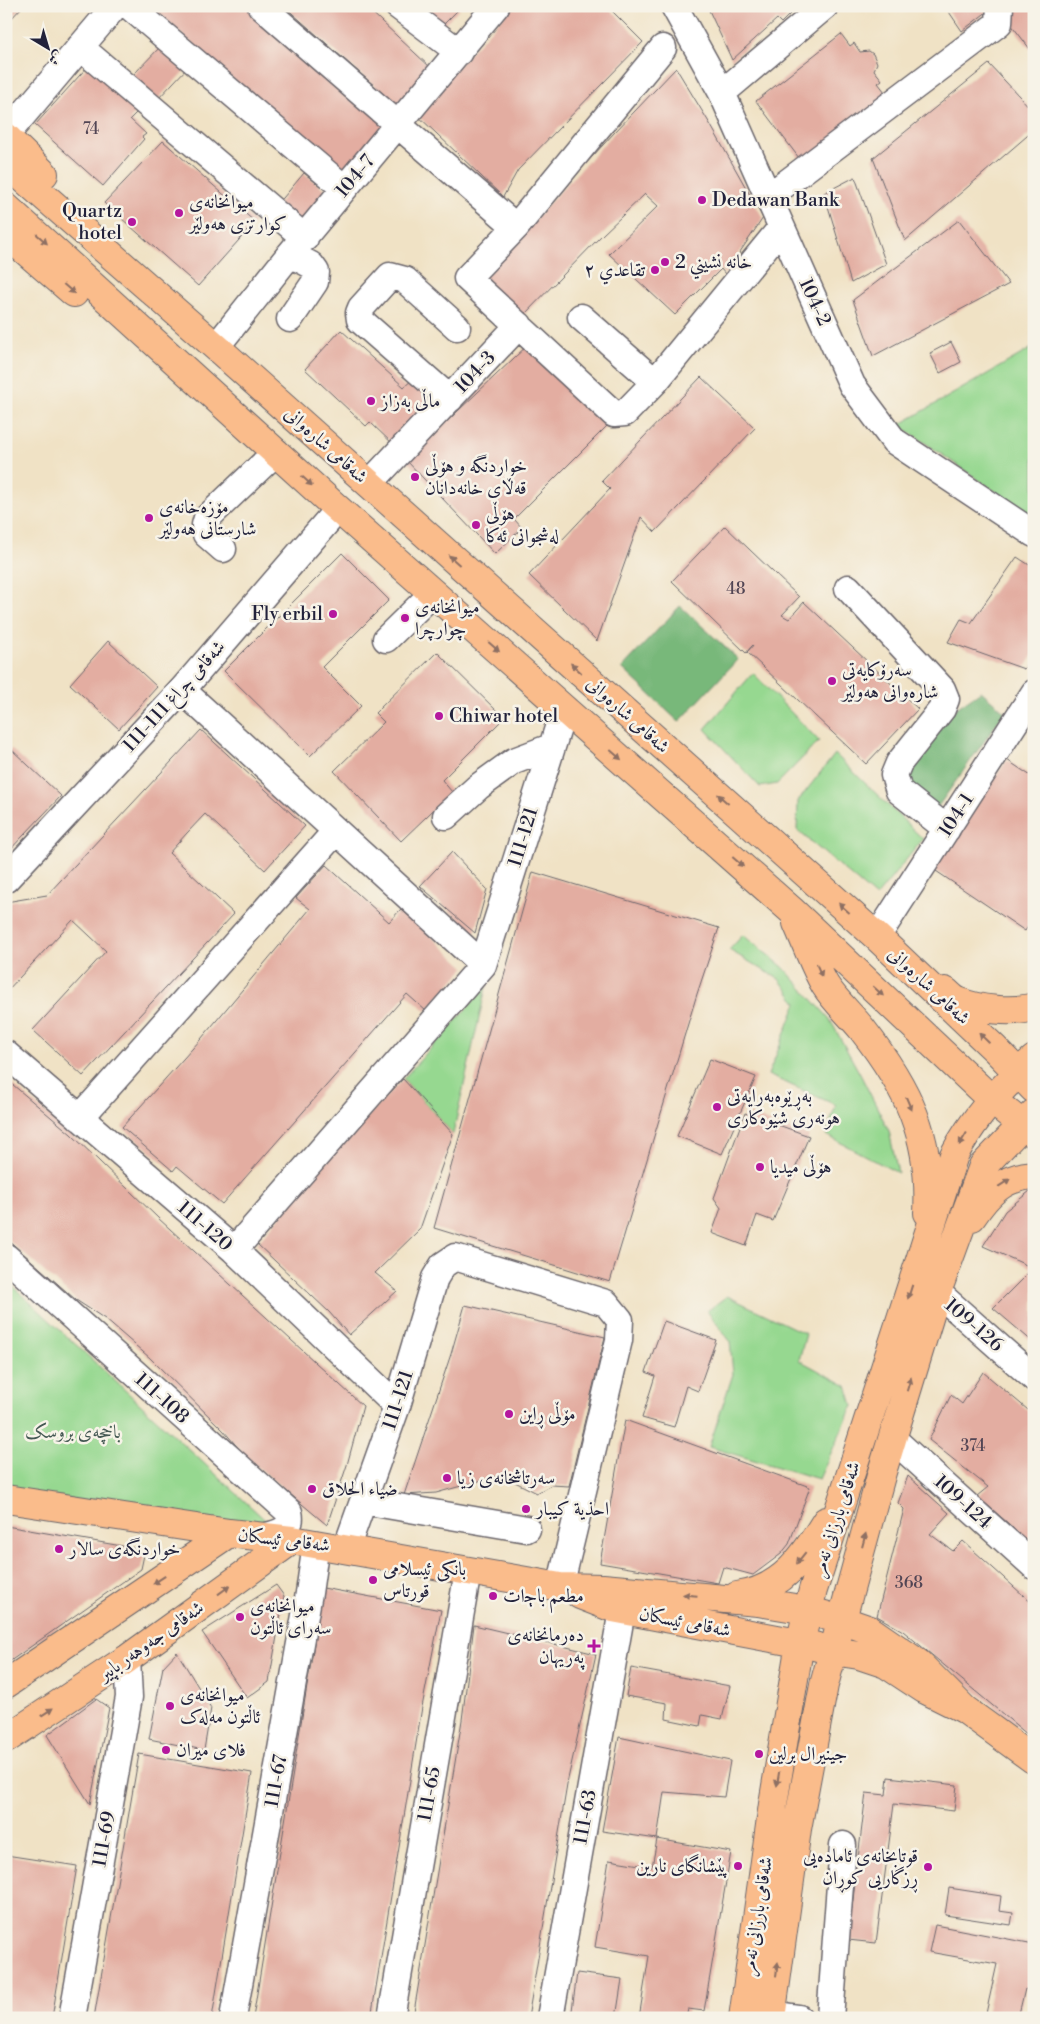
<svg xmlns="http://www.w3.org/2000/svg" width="1040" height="2024" viewBox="0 0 1040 2024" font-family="'Libre Bodoni',Amiri,serif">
<rect width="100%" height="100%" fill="#f7f3e8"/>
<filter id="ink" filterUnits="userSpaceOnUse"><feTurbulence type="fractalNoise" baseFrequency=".02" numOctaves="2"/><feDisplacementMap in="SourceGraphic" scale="10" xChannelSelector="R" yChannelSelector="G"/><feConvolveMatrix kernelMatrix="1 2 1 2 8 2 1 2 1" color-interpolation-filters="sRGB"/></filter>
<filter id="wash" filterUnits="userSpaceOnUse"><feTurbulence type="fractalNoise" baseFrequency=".0096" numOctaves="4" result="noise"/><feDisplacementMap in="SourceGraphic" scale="20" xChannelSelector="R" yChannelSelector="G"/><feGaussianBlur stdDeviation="1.12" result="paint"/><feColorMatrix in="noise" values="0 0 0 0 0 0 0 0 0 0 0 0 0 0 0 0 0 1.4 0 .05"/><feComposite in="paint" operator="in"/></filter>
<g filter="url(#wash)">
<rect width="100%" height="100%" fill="#f0e2c5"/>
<!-- green -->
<path fill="#96d890" stroke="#5c7d66" d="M1034 347V518L899 425Z
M753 673 819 741 777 784 760 787 705 729Z
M835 754 923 839 876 897 797 830 798 801Z
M743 935 783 967 829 1018 860 1074 889 1131 898 1173 826 1135 836 1105 768 1075 797 1003 779 979 729 950Z
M486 987 453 1134 403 1079Z
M6 1280 276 1530 6 1489Z
M727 1296 806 1334 799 1360 847 1386 853 1405 819 1479 709 1447 733 1374 730 1341 707 1311Z"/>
<!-- forest -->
<path fill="#78b87a" stroke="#4d6d5a" d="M680 606 738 659 679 722 622 668Z
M981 691 1005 712 934 812 903 777 955 709Z"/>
<g id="blocks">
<!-- building -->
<path fill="#e3ada1" d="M6 6H23L9 21 6 18Z
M150 6H246L390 126 344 179Z
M284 6H365L431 68 396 105Z
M417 6H462L439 29Z
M513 6H607L643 42 518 170 503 197 415 113Z
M707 6H732L734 8 736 6H798L781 23 777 19 732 60Z
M945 6H984L988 11 962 31Z
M1014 6H1034V46L1030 49 1004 15Z
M841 34 850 46 854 43 860 52 869 51 873 54 877 63 874 70 882 80 878 83 892 101 802 162 756 101Z
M164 43 188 67 157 100 132 76Z
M989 64 1034 112V130L905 241 873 158Z
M89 65 140 109 130 119 146 134 142 137 144 139 103 186 35 125Z
M676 68 710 124 763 218 725 274 721 269 675 315 609 254 658 206 645 194 602 235 521 318 480 279 614 133Z
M163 141 255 222 198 286 104 203Z
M304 173 331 195 305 227 278 204Z
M855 177 886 264 851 283 824 193Z
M959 220 1009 284 873 356 853 300Z
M341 330 404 387 412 380 437 403 396 447 370 422 366 426 305 369Z
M531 342 609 424 514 519 522 528 495 554 406 460Z
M951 342 961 362 940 373 930 353Z
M701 377 755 428 655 532 641 517 597 641 529 575 610 489 602 481Z
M725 526 799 597 782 615 789 619 804 602 918 709 866 764 747 652 753 645 746 653 672 581Z
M342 553 389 600 322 667 361 706 310 756 224 671Z
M1017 557 1034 568V653L1024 669 948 642 961 619 971 623Z
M108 641 157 687 119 729 70 684Z
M437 652 504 718 442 780 452 792 401 841 334 771 384 722 375 713Z
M201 730 305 826 265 870 205 814 187 833 169 853 234 914 83 1076 33 1030 106 951 73 920 6 992V902L47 895Z
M11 749 61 796 6 854V754Z
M1007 760 1034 778V918L1025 931 933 869Z
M452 852 487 889 475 933 420 886Z
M326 865 389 922 401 909 465 967 426 1011 407 994 222 1204 177 1166 173 1171 122 1127 201 1039 310 909 296 898Z
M533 872 719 928 697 994 610 1282 434 1228Z
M710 1059 756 1077 722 1154 677 1136Z
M6 1079 71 1134 158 1218 363 1406 347 1465 327 1525 246 1457 223 1430 150 1358 105 1319 76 1300 6 1238Z
M403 1079 453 1134 420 1229 375 1273 397 1291 349 1335 329 1312 257 1244 338 1148Z
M745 1113 809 1136 773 1221 757 1215 746 1246 712 1233 721 1208 714 1198Z
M1030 1191 1034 1192V1343L993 1308 1033 1268 983 1246 1005 1211Z
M465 1305 605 1337 569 1486 551 1485 537 1493 501 1475 436 1493 404 1495 451 1354Z
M664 1321 716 1340 698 1391 686 1386 674 1427 642 1418 655 1376 646 1372Z
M983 1372 1034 1415V1546L977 1496 988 1487 929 1440 951 1395 962 1404Z
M625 1420 810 1487 789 1544 781 1554 753 1575 723 1567 718 1583 600 1563Z
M908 1476 949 1513 930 1534 953 1551 963 1541 1034 1605V1740L903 1631 877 1616 904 1509 898 1503Z
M6 1526 145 1550 141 1569 6 1664Z
M276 1585 284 1596 269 1682 247 1698 202 1632Z
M323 1588 441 1610 422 1707 371 2018H253Z
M474 1625 596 1654 568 1779 528 2018H413L462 1720Z
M177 1652 211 1708 204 1750 149 1739 163 1667Z
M631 1668 730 1686 722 1719 702 1715 700 1726 666 1719 667 1703 626 1696Z
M96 1699 109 1708 90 1804 47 1735Z
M619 1737 730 1761 724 1797 664 1792 657 1839 602 1831Z
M139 1754 252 1773 212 2018H94Z
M888 1777 957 1785 954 1811 894 1804 876 1943 848 1940 866 1793 886 1795Z
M657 1839 731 1852 704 2011 688 2009 686 2018H639L649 1956 595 1947 609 1860 652 1867Z
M6 1855 77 1866 52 2018H6Z
M949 1888 1001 1896 999 1911 1013 1913 1011 1925 945 1915Z
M935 1925 1034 1944V1993L1025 1989 1018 2018H985L997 1964 929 1952Z
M577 1973 622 1979 616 2018H571Z"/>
</g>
</g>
<g filter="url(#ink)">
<use href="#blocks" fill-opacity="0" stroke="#6a656b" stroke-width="1"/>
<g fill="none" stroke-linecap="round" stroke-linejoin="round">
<!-- minor casing -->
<g stroke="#6a656b" stroke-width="29">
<path id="minor" d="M129 6 344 188
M261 6 516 227
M398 6 459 52
M674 6 722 93 852 385 894 441 1034 534
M80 47 305 238
M663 48 516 227 467 278 614 414 625 413 655 382 781 228
M722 93 825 6
M6 135 115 6
M768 197 999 23 1000 6
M581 317 655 382
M290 319 315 282 316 272 311 265 290 254
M216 347 290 254 496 6
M450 399 360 320 359 313 361 308 390 276 405 280 457 327
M369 484 519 325
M223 549 206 534 205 525 207 518 276 452
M848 588 942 689 946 699 942 709 899 763 894 775 899 791 947 829
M386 639 433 593
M182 690 483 965
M446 816 478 787 514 761 551 747
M6 879 182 690 338 509
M877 937 1034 693
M6 1054 234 1250 397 1406
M80 1118 336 831
M234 1250 483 965 564 709
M6 1257 289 1512C293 1529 280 1533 266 1536
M937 1292 1034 1378
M892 1438 1034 1566
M363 1501 527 1529
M346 1549 397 1406 435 1278 443 1265 455 1257 606 1303 620 1320 619 1340 560 1587
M771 2014 799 2018
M72 2018 129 1697 127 1659
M233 2018 309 1593 316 1544
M391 2018 468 1571
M550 2018 621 1616
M830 2018 843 1845"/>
</g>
<!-- major casing -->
<g stroke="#6a656b" stroke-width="30">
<path id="major" d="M6 137 44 174
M6 163 216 347 877 937 995 1049 1034 1089
M6 207 338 509 791 910 992 1100 1034 1134
M6 234 74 293
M797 923C806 943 814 966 825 985 835 1001 850 1014 862 1029 908 1088 932 1137 928 1213
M945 991C949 994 953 999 958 1001 977 1010 1014 1013 1034 1007
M972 1217C988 1193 1003 1177 1034 1175
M6 1499 229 1533 292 1540 560 1587 603 1588 758 1602 807 1610 841 1620 870 1630 918 1663 964 1709
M580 1595 613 1608 814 1646 833 1651 859 1655 886 1664 924 1689 964 1709 1034 1760
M737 1596C782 1590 804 1557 826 1521
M6 1684 229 1533
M6 1739 127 1659 292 1540
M743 2018 773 1804 800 1643 813 1590 954 1155C973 1119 1002 1086 1034 1059
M771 2018 797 1829 824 1685 882 1472 937 1292 983 1166 1034 1113"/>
</g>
<!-- minor -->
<use href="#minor" stroke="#fff" stroke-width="26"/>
<!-- major -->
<use href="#major" stroke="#fabc8b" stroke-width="28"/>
</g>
<!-- one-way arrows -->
<defs><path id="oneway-solid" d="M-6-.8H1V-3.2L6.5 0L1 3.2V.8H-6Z" transform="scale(1.25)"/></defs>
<g fill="#8e6f63">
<use href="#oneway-solid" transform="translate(42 239) rotate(42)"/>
<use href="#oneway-solid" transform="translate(69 289) rotate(41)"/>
<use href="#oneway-solid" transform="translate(307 481) rotate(43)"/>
<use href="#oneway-solid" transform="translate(454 560) rotate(-138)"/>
<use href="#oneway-solid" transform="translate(494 647) rotate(41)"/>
<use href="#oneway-solid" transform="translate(576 668) rotate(-138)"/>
<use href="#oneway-solid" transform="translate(616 755) rotate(41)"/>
<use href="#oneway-solid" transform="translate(723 799) rotate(-138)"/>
<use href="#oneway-solid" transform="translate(738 862) rotate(41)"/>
<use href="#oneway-solid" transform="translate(844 908) rotate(-138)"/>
<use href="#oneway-solid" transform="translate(819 970) rotate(66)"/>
<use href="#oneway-solid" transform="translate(878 991) rotate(43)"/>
<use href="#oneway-solid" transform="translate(984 1038) rotate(-136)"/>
<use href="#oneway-solid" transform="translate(909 1104) rotate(67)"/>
<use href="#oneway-solid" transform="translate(963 1139) rotate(121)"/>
<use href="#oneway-solid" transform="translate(1004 1183) rotate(-33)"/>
<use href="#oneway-solid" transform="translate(910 1292) rotate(108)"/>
<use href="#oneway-solid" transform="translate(909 1384) rotate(-73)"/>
<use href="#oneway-solid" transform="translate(864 1540) rotate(-75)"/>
<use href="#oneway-solid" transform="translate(801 1558) rotate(128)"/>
<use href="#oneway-solid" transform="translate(159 1580) rotate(146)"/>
<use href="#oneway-solid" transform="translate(224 1590) rotate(-36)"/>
<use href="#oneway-solid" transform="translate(690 1595) rotate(-175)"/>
<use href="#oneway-solid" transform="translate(47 1712) rotate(-33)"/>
<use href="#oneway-solid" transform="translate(778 1779) rotate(99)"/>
<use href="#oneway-solid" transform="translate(777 1969) rotate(-82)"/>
</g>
</g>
<!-- markers -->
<g fill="#b5179e" stroke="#f7f3e8" stroke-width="2">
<circle cx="702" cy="200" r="5"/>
<circle cx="179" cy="213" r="5"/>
<circle cx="132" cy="222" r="5"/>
<circle cx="665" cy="262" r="5"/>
<circle cx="655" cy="270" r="5"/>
<circle cx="371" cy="401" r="5"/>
<circle cx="415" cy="477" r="5"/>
<circle cx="149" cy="518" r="5"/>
<circle cx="476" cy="525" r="5"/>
<circle cx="333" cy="614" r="5"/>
<circle cx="405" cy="618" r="5"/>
<circle cx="832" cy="681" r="5"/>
<circle cx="439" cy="716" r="5"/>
<circle cx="717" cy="1107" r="5"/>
<circle cx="760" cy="1167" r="5"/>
<circle cx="509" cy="1414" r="5"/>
<circle cx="447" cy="1478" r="5"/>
<circle cx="312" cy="1489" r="5"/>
<circle cx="526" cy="1509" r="5"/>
<circle cx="59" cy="1549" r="5"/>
<circle cx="373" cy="1580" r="5"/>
<circle cx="493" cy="1596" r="5"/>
<circle cx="240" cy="1617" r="5"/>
<path d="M591.5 1638.5h5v5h5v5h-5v5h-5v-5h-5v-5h5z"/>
<circle cx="170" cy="1706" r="5"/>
<circle cx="166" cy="1750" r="5"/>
<circle cx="759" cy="1754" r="5"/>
<circle cx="738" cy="1866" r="5"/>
<circle cx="928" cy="1867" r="5"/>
</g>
<g text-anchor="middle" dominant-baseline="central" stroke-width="5" stroke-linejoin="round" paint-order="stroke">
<!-- number labels -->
<g font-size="16" fill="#524554">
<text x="91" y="129">74</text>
<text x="736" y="589">48</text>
<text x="973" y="1446">374</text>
<text x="909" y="1583">368</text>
</g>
<!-- street labels -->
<g font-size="19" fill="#22223b" stroke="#f7f3e8">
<text transform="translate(355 176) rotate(-50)">104-7</text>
<text transform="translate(815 302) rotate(65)">104-2</text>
<text transform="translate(475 372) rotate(-47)">104-3</text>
<text transform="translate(326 445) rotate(42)">شەقامی شارەوانی</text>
<text transform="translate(174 696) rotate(-48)">شەقامی چراغ 111-111</text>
<text transform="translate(628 715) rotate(42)">شەقامی شارەوانی</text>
<text transform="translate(956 815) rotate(-57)">104-1</text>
<text transform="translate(523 837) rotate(-73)">111-121</text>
<text transform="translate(929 986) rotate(43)">شەقامی شارەوانی</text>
<text transform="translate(205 1226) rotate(41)">111-120</text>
<text transform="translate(974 1325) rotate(41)">109-126</text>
<text transform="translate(162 1398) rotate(42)">111-108</text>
<text transform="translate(398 1400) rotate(-72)">111-121</text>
<text transform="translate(963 1502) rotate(42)">109-124</text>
<text transform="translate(836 1519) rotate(-72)">شەقامی بارزانی نەمر</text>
<text transform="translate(284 1540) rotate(7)">شەقامی ئیسکان</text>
<text transform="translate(685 1622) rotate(11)">شەقامی ئیسکان</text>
<text transform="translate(151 1641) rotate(-35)">شەقامی جەوهەر باپیر</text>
<text transform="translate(276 1781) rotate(-80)">111-67</text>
<text transform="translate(429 1794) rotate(-80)">111-65</text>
<text transform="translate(585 1817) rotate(-80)">111-63</text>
<text transform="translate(104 1839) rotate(-80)">111-69</text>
<text transform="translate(757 1916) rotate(-81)">شەقامی بارزانی نەمر</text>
</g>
<!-- poi labels -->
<g font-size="19" fill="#22223b" stroke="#f7f3e8" text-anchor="start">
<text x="712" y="200">Dedawan Bank</text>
<text x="189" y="202">میوانخانەی<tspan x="189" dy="22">کوارتزی هەولێر</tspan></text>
<text x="122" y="211" text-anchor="end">Quartz<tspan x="122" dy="22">hotel</tspan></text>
<text x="675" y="262">خانه نشيني 2</text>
<text x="645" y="270" text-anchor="end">تقاعدي ٢</text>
<text x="381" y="401">ماڵی بەزاز</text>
<text x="425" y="466">خواردنگە و هۆڵی<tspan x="425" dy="22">قەڵای خانەدانان</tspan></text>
<text x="159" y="507">مۆزەخانەی<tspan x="159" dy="22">شارستانی هەولێر</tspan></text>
<text x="486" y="514">هۆڵی<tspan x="486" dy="22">لەشجوانی ئەکا</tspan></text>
<text x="415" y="607">میوانخانەی<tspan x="415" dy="22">چوارچرا</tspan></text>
<text x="323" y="614" text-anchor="end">Fly erbil</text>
<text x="842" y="670">سەرۆکایەتی<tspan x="842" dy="22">شارەوانی هەولێر</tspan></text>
<text x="449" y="716">Chiwar hotel</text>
<text x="727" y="1096">بەڕێوەبەرایەتی<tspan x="727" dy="22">هونەری شێوەکاری</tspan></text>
<text x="770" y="1167">هۆڵی میدیا</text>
<text x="519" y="1414">مۆڵی ڕاین</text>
<text x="457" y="1478">سەرتاشخانەی زیا</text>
<text x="322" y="1489">ضياء الحلاق</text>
<text x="536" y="1509">احذية كيبار</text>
<text x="69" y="1549">خواردنگەی سالار</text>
<text x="383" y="1569">بانکی ئیسلامی<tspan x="383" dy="22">قورتاس</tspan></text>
<text x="503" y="1596">مطعم باﭴات</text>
<text x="250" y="1606">میوانخانەی<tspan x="250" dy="22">سەرای ئاڵتون</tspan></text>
<text x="584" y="1635" text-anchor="end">دەرمانخانەی<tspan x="584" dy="22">پەریهان</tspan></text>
<text x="180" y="1695">میوانخانەی<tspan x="180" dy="22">ئاڵتون مەلەک</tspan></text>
<text x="176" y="1750">فلای میران</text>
<text x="769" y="1754">جينيرال برلين</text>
<text x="918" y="1856" text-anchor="end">قوتابخانەی ئامادەیی<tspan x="918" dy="22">ڕزگاریی کوڕان</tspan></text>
<text x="728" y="1866" text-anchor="end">پێشانگای نارین</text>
</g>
<!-- park labels -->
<g font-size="19" fill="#455954" stroke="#f7f3e8">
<text x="73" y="1432">باخچەی بروسک</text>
</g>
</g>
<!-- margin -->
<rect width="1040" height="2024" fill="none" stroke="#f7f3e8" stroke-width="25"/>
<!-- north arrow -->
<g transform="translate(48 48) rotate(142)" stroke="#f7f3e8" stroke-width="4" paint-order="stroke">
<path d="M0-4L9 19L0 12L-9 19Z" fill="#22223b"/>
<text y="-8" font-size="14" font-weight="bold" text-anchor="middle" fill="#22223b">ش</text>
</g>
</svg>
